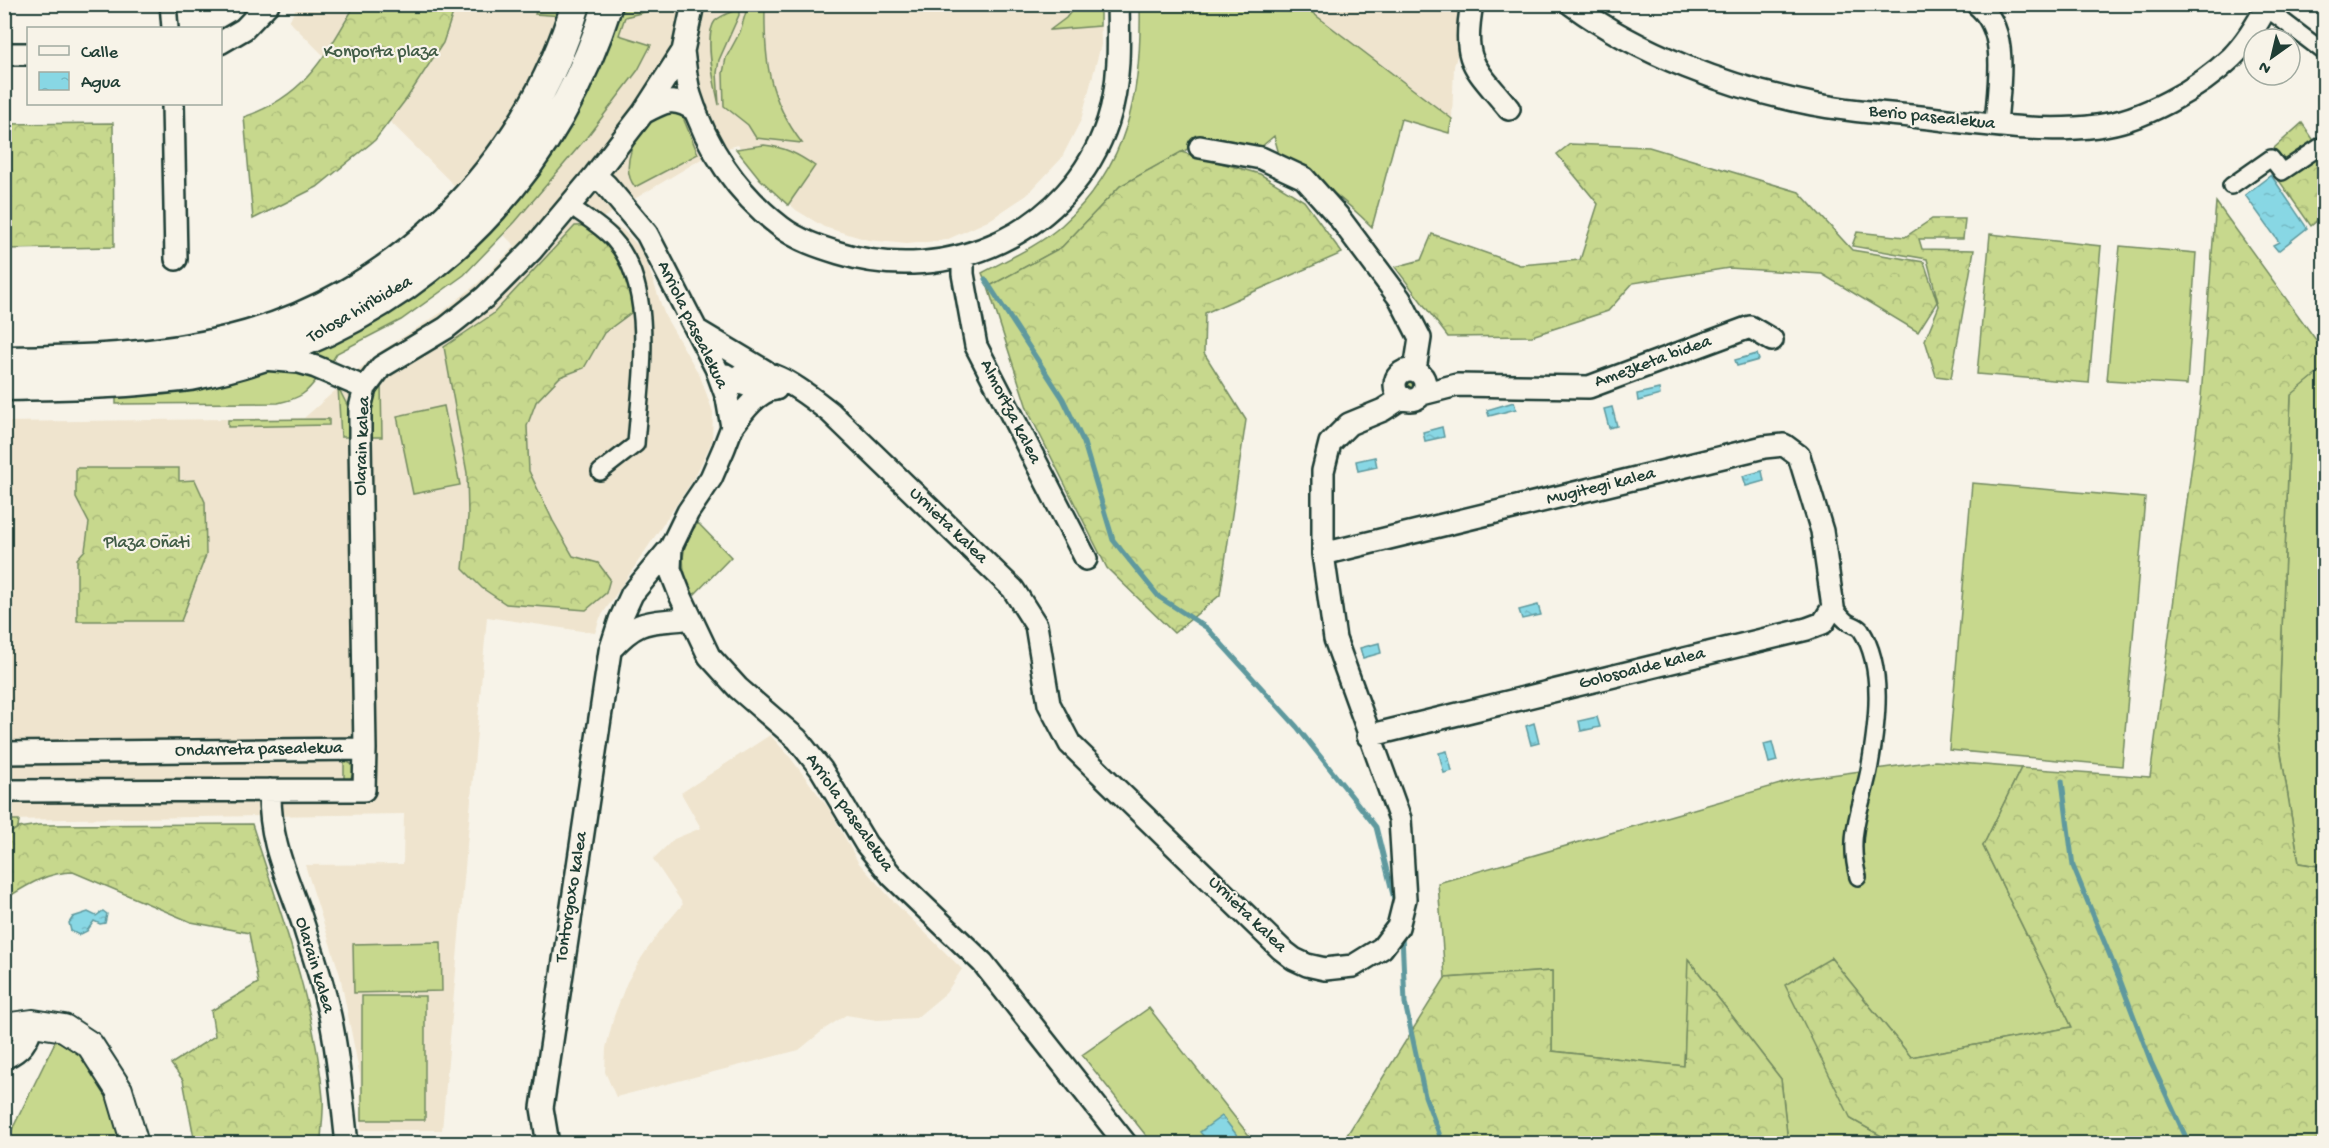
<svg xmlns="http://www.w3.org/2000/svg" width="2329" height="1148" viewBox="0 0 2329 1148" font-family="'Gochi Hand',sans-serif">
<defs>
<pattern id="forest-crowns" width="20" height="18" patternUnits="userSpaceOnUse" patternTransform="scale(1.5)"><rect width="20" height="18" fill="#c7d88d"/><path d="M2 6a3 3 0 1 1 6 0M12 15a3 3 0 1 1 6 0" fill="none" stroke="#aaba7a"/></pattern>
<pattern id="water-ripples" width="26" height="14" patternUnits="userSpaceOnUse" patternTransform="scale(1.5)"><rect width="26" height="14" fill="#88d7e4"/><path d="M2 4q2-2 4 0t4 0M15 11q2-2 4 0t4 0" fill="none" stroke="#75b9c4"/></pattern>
</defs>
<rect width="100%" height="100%" fill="#f7f3e8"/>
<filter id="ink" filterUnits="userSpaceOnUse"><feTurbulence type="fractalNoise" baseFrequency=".0167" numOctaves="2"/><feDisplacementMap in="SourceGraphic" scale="12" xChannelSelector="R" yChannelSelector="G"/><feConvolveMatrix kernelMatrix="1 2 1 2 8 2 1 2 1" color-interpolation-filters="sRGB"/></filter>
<g filter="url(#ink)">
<!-- built -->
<path fill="#efe4ce" d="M298 5H1100L1101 45 1081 120 1061 159 1027 195 988 221 946 240 907 244 868 240 824 227 796 210 761 178 738 145 713 152 601 219 623 230 643 251 665 316 700 376 713 412 712 441 695 477 600 618 595 633 487 617 442 1130H361L360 1076 340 975 305 865 403 864 404 814 5 820V422L304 418 378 353 442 312 478 283 515 246 289 21Z
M1302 5H1466L1461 43 1454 66 1452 119Z
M770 735 789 756 830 810 858 862 894 902 962 969 946 993 916 1018 877 1020 846 1015 826 1028 799 1050 616 1097 605 1072 606 1048 614 1016 627 982 642 957 660 931 683 904 653 859 674 839 701 828 681 793Z"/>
<!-- grass -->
<path fill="#c7d88d" stroke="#738a60" stroke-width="1.5" d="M1077 4 1100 5V26L1050 30 1066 18Z
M618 5H657V9L625 17 619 35 651 45 638 70 587 137 515 222 464 275 401 320 337 353 329 366 296 354 395 303Z
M748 5H765C764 60 768 98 802 143L756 138 748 125 724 106 723 73 726 58 740 32Z
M1140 5H1302L1452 119 1449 133 1401 119 1372 227C1343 198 1316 178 1280 158L1274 136 1254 153 1202 141 1120 186 1062 247 988 287 982 273C1008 259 1038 246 1061 226 1129 165 1142 92 1140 5Z
M736 10H739V15L719 60 717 73 719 105C715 87 703 36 715 21 720 16 729 13 736 10Z
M668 106 690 116 684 120 698 154 635 187C619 167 635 133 652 118 657 113 663 110 668 106Z
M764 145C784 147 798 154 815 166L788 205 760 179 736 149Z
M2120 246 2196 253 2187 385 2107 380Z
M265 368 320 375C306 394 301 398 278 403L116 404V393Z
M2324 368V867L2299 863 2278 735 2291 394Z
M1399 384a10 10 0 1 1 20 0a10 10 0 1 1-20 0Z
M381 384 382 437H370C370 417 371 402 381 384Z
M338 387 350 411 351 437H341Z
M444 406 460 485 413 494 397 416Z
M329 419V425L228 427V420Z
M1972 483 2145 498 2122 766 1949 750Z
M698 523 731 557 695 594 691 593C680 567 679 544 698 523Z
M344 760 353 765 355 771 349 781 344 783Z
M1935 761 2021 768 1983 846 2072 1027 1911 1057 1831 958 1851 1119 1894 1143H1788L1781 1079 1689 960 1684 1066 1552 1051V971L1445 978 1438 883 1794 780Z
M5 820H19L18 828 5 836Z
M441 942 442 991 354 993 353 944Z
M362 996H425V1120H362Z
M1149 1008 1255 1143H1152L1082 1055Z
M56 1040 88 1057 112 1093 127 1143 5 1144Z"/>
<!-- forest -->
<path fill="url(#forest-crowns)" stroke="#738a60" stroke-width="1.5" d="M355 5H391L454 10 443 43 407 98 375 140 317 187 253 219 244 117C305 96 324 58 355 5Z
M538 5H566L563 16 535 14Z
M113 123 114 247 5 249V124Z
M2302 123 2317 145 2288 165 2274 148Z
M1570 144 1649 147 1799 192 1852 250 1924 262 1937 302 1918 332 1822 274 1729 268 1633 283 1608 311 1532 336 1448 337 1395 267 1421 260 1432 234 1520 265 1580 260 1598 204 1557 154Z
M2324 146V215L2311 226 2278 179Z
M1181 152 1260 174 1304 201 1342 253 1205 313 1204 353 1246 420 1220 595 1174 633 1107 568 1028 411 988 287 1062 247 1120 186Z
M2216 202 2324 351V368L2291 395 2278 735 2299 863 2324 867V1143H1894L1851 1119 1785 985 1831 958 1911 1057 2072 1027 1983 846 2021 768 2150 777 2201 397Z
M1932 219H1965L1963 239H1919L1922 249 1974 250 1951 378 1936 376 1925 340 1939 306 1927 259 1852 246 1857 232 1905 237Z
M602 225 647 301 604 333 584 368 560 377 536 402 527 426 529 471 553 521 573 556 598 563 610 579 606 593 586 610 506 604 482 588 463 569 468 516 467 473 444 347 493 314 575 226Z
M1990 234 2101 246 2089 383 1977 374Z
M76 468H179V481L195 480 205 502 206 555 181 621H77V559L85 550 89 523 76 498Z
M252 824C280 913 315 1003 323 1098 324 1113 321 1129 321 1143H195L183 1080 171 1064 215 1036 211 1011 258 983 249 933 191 922 73 872C47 872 26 886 5 899V836L18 828 39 825Z
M1688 959 1781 1079 1788 1143H1342L1445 978 1552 971V1051L1684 1066Z"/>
<!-- water -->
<path fill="url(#water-ripples)" stroke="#5e999e" stroke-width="1.5" d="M2271 175 2307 228 2278 251 2273 245 2279 242 2245 195Z
M1757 354 1759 360 1737 366 1735 360Z
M1659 389 1660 395 1638 401 1637 394Z
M1514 402 1516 409 1489 416 1487 410Z
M1612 407 1617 426 1609 428 1604 409Z
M1442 427 1444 437 1425 441 1423 432Z
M1375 457 1377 467 1358 471 1356 461Z
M1762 471 1764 481 1746 486 1743 476Z
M1538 605 1541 615 1522 619 1519 610Z
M1379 643 1381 653 1363 658 1360 648Z
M1597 717 1600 727 1581 731 1579 721Z
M1534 723 1539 743 1531 745 1526 726Z
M1772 742 1777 761 1769 763 1764 744Z
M1447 751 1452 771 1444 773 1439 753Z
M103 911 107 914 105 923 100 924 94 921 87 931 79 935 71 931 69 923 73 917 88 912 96 916Z
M1222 1116 1243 1143H1209L1200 1132Z"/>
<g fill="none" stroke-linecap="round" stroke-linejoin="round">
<!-- stream -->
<path stroke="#5e999e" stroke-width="5" d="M985 279 1063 399 1084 443 1113 540 1159 597 1207 628 1297 727 1376 827 1394 899
M2062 781 2073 866 2120 980 2151 1062 2189 1144
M1402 935 1405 1003 1425 1096 1443 1144"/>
<!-- pedestrian casing -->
<g stroke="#1f3d34" stroke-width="20">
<path id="pedestrian" d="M168 4 170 28
M2266 8 2324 52
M2231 186 2271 158 2282 172 2324 144
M570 206C584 216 601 226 613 239 658 288 640 384 636 444L600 472
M1833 607C1837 611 1841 617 1846 621 1851 625 1857 625 1861 630 1885 667 1877 724 1870 765 1863 806 1846 833 1858 877"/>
</g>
<!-- minor casing -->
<g stroke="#1f3d34" stroke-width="26">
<path id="minor" d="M1472 4C1461 63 1475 67 1509 109
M1571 4C1639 54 1730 88 1812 104 1853 112 1897 114 1938 119 1989 125 2046 133 2097 126 2142 121 2199 89 2232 57 2247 42 2258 23 2268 4
M1977 4C2011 31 1998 87 1996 125
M220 43 244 29 268 4
M683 51C685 65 686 81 690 95 706 148 738 194 781 227 798 240 819 247 839 253 947 287 1071 233 1108 121 1120 84 1119 44 1118 4
M4 54H28
M173 104 176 259
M643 113C665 101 674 96 696 111
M1200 147 1261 158 1304 178 1338 216 1400 299 1420 338 1415 370
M595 175 606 185 647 234 716 368 727 398 732 427 724 448 711 478 688 512 671 547 670 569 681 597 709 656 738 688 797 739 821 769 866 844 892 876 983 963 1126 1144
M963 256V274L976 346 1086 559
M698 331 765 371 768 389C753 388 739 385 726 375
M263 359 299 362 316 367 365 388
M1395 385a15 15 0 1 1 30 0a15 15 0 1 1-30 0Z
M1422 394 1457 385 1589 387 1750 327 1772 340
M727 398C729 392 731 384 734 380 759 353 809 396 830 412L1013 589 1036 625 1049 704 1070 744 1281 949 1294 959 1307 965 1325 969 1353 966 1382 948 1398 927 1405 899 1400 819 1335 639 1323 554V471L1330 443 1349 424 1383 410 1403 397
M732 427C742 413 758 390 776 389
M1323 554 1764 447 1784 445 1799 456 1822 531 1833 607 1823 623 1807 629 1368 736
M612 648C641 616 651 624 690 618
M4 753 365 749
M270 790C269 849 291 882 307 936 316 962 324 989 330 1016 339 1058 342 1101 347 1144
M4 791 364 790 365 749 360 441V408L365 388 381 367 446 328 485 297 532 250 595 175 643 113 683 51 693 4
M4 1058C22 1050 27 1041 33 1023
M548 1144 542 1108 610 651 620 620 632 594 671 547"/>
</g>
<!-- tertiary casing -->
<g stroke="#1f3d34" stroke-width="30">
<path id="tertiary" d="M4 1027 33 1023 64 1028 90 1045 119 1090 135 1144"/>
</g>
<!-- secondary casing -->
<g stroke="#1f3d34" stroke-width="33">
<path id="secondary" d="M4 361C81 360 156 358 230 340 394 301 529 165 576 4
M4 386C53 385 101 385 149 380 163 379 177 378 190 376 392 336 545 202 608 4"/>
</g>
<!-- pedestrian -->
<use href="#pedestrian" stroke="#f7f3e8" stroke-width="15"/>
<!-- minor -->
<use href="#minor" stroke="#f7f3e8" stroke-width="21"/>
<!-- tertiary -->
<use href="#tertiary" stroke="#f7f3e8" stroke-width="26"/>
<!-- secondary -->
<use href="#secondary" stroke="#f7f3e8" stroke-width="28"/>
</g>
</g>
<g text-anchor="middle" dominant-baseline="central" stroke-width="4.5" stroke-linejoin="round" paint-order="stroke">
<!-- park labels -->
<g font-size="18" fill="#415c46" stroke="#f7f3e8">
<text x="381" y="52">Konporta plaza</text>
<text x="147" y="543">Plaza Oñati</text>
</g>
<!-- street labels -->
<g font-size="18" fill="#1f3d34" stroke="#f7f3e8">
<text transform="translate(1932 118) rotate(6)">Berio pasealekua</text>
<text transform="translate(360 310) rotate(-30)">Tolosa hiribidea</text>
<text transform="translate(692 325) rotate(64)">Arriola pasealekua</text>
<text transform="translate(1653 362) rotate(-20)">Amezketa bidea</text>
<text transform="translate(1010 412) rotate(63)">Almortza kalea</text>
<text transform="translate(363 446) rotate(-88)">Olarain kalea</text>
<text transform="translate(1601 487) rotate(-14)">Mugitegi kalea</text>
<text transform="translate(948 526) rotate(44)">Urnieta kalea</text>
<text transform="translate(1642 669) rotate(-14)">Golosoalde kalea</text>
<text transform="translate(259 750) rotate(-1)">Ondarreta pasealekua</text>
<text transform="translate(849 813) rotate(55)">Arriola pasealekua</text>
<text transform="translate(572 897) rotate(-81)">Tontorgoxo kalea</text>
<text transform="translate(1247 915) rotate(44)">Urnieta kalea</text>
<text transform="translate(314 965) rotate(73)">Olarain kalea</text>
</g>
</g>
<!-- margin -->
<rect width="2329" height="1148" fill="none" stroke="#f7f3e8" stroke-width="24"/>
<rect x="12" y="12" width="2305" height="1124" fill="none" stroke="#1f3d34" stroke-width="2" filter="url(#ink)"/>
<!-- legend -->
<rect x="27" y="27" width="195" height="78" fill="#f7f3e8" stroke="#a1aaa0" stroke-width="1.5"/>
<rect x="39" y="46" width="30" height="9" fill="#f7f3e8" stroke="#a1aaa0" stroke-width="1.5"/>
<text x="81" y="57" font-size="18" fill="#1f3d34">Calle</text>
<rect x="39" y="72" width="30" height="18" fill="url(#water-ripples)" stroke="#a1aaa0" stroke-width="1.5"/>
<text x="81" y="87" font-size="18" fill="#1f3d34">Agua</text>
<!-- north arrow -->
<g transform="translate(2272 57) rotate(214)"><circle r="28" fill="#f7f3e8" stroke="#a1aaa0" stroke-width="1.5"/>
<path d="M0-4.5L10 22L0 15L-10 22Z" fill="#1f3d34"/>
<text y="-9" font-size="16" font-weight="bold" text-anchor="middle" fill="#1f3d34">N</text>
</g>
</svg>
